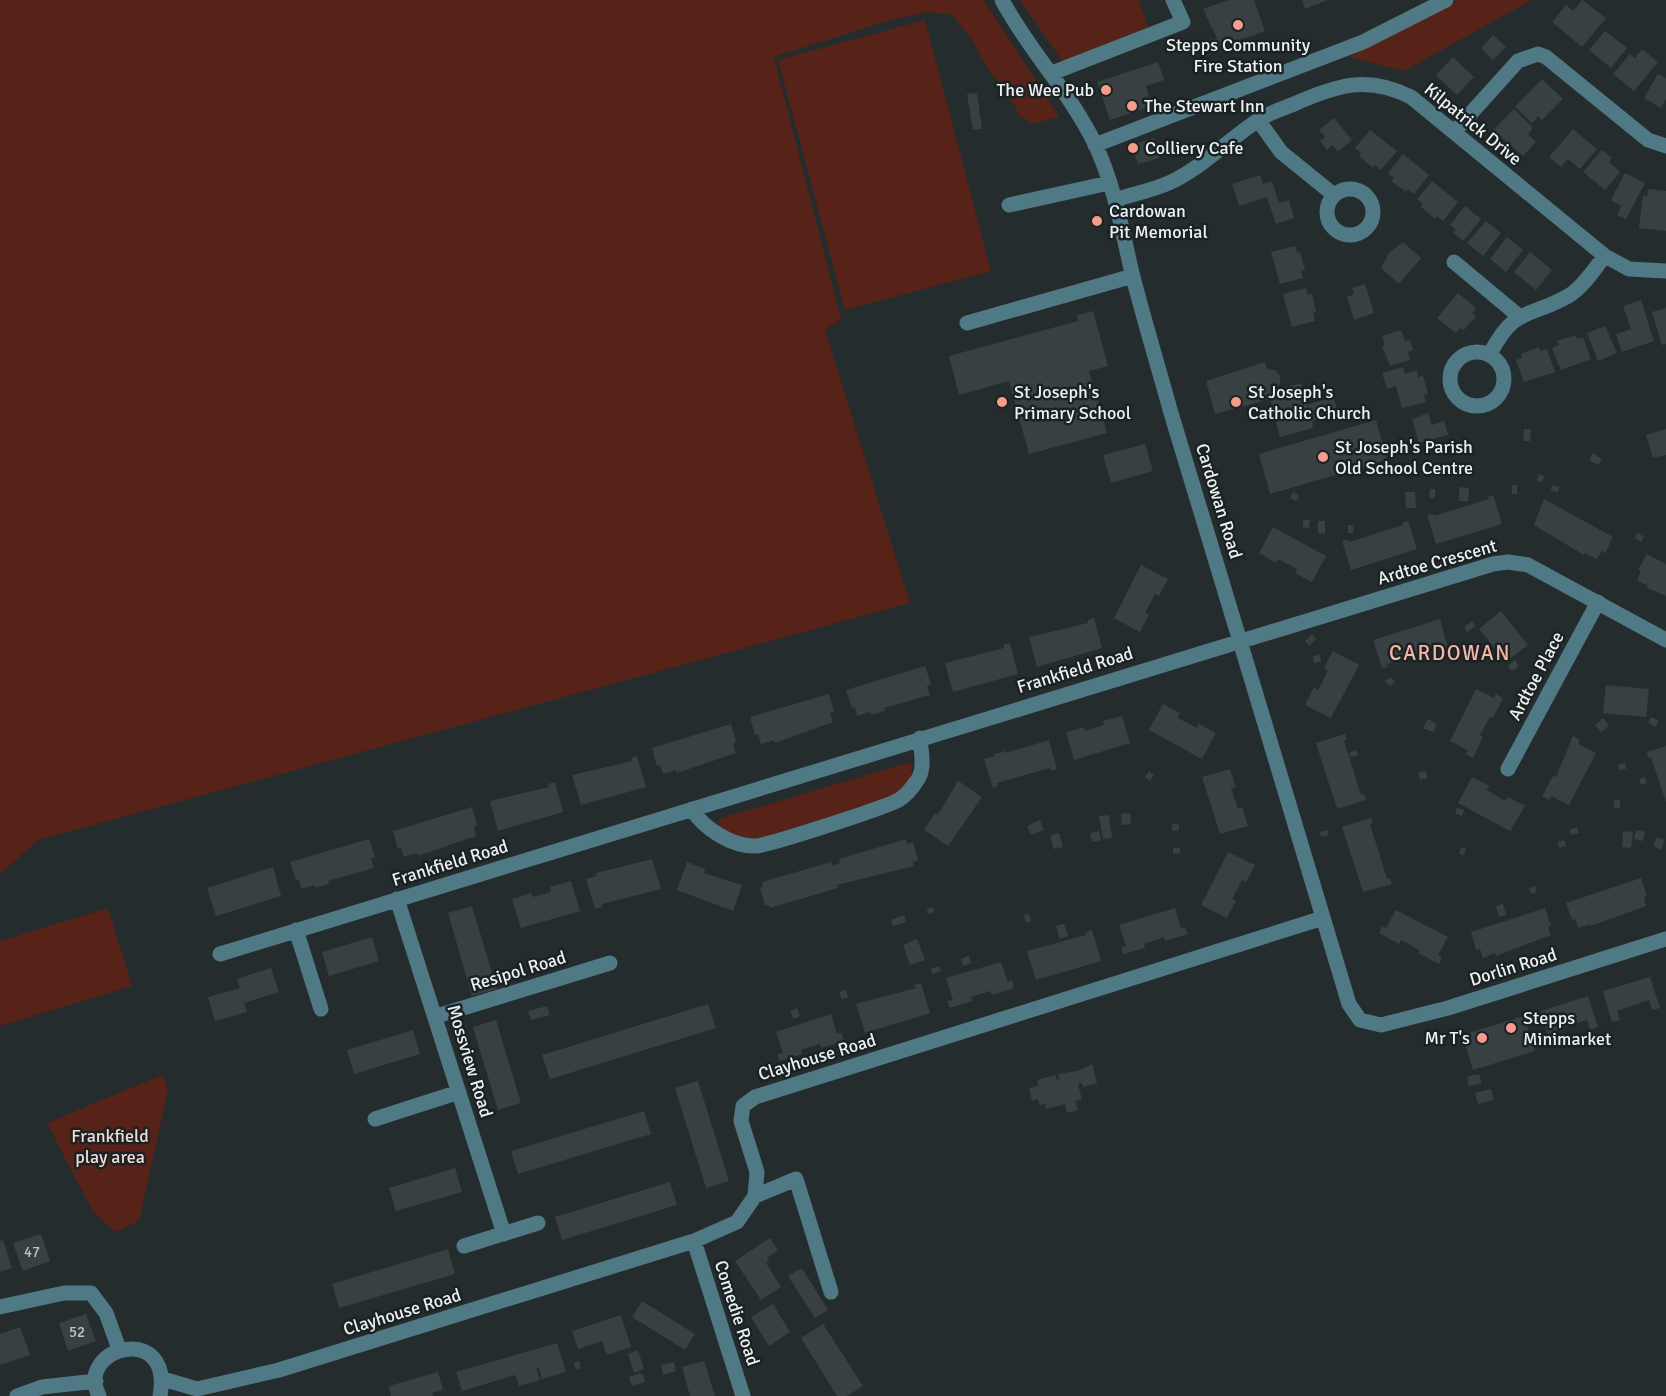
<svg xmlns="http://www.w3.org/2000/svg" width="1666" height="1396" viewBox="0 0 1666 1396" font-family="Signika,sans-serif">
<rect width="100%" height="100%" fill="#252c2e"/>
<!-- green -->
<path fill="#572218" d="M0 0H984L1059 117 1033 124 1020 116 1006 90 992 75 971 39 953 15 928 12 887 21 774 57 841 319 825 330 910 603 38 840 0 874Z
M1020 0H1139L1148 27 1063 62Z
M1459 0H1532L1404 71 1348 57Z
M925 20 991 271 845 310 778 60Z
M911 762C917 777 902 790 891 799L753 841 741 839 719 828 718 819Z
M108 908 132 986 0 1026V941Z
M162 1075 168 1090 139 1221 116 1232 93 1212 47 1123Z"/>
<!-- building -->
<path fill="#384042" d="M1228 0H1254L1265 31 1211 50 1208 41 1217 38 1203 9Z
M1302 0H1328L1305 9Z
M1582 0 1606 18 1582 47 1552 22 1566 5 1573 11Z
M1605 31 1627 48 1611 68 1589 50Z
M1493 35 1506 47 1493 60 1481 48Z
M1642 49 1658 62 1634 91 1613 74 1630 54 1635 58Z
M1453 57 1474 77 1457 95 1436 75Z
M1158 62 1164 80 1146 86 1152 106 1110 120 1097 82Z
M1658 74 1666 78V99L1661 108 1644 98Z
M1542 79 1563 99 1542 120 1538 116 1532 123 1515 107Z
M977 93 982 129 973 130 967 94Z
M1514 109 1533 128 1528 134 1536 142 1523 156 1493 130Z
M1334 118 1352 140 1338 152 1332 145 1327 150 1320 141 1325 137 1319 130Z
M1573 129 1597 149 1580 169 1568 159 1561 167 1549 157Z
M1370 130 1397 151 1381 170 1375 165 1373 168 1359 156 1361 153 1355 148Z
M1154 138 1160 158 1138 164 1131 145Z
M1602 150 1612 158 1609 162 1620 172 1605 190 1583 172Z
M1403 154 1429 175 1414 194 1408 189 1406 192 1391 181 1394 178 1388 173Z
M1625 173 1645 183 1626 219 1617 215 1621 206 1611 200Z
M1260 175 1263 184 1272 181 1279 203 1289 200 1294 218 1276 224 1267 197 1239 206 1232 184Z
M1432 181 1458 202 1443 221 1437 216 1435 219 1421 207 1423 204 1417 199Z
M1648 189 1666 191V231L1639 228 1643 195 1647 196Z
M1465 206 1481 219 1463 241 1453 233 1456 230 1450 225Z
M1486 221 1501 233 1483 256 1467 243Z
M1507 237 1523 250 1506 272 1490 259Z
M1403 242 1421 258 1399 284 1381 268 1389 253Z
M1295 246 1297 253 1300 252 1305 270 1301 271 1303 278 1280 284 1271 252Z
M1530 252 1552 270 1536 290 1514 272Z
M1365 284 1374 313 1354 320 1347 297 1354 294 1352 288Z
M1306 288 1308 295 1312 294 1316 312 1313 313 1315 321 1292 327 1283 294Z
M1458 293 1476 308 1472 313 1476 316 1464 330 1460 328 1456 333 1437 318Z
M1641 300 1654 341 1622 352 1616 334 1631 329 1623 306Z
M1666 308V344L1662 345 1652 312Z
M1093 311 1108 366 1089 371 1107 433 1029 454 1009 381 959 395 949 356 1078 321 1077 315Z
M1605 326 1617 353 1598 361 1587 333Z
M1401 330 1405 341 1410 340 1413 350 1408 352 1410 360 1390 366 1382 346 1385 345 1382 336Z
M1575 335 1577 339 1583 337 1591 359 1561 370 1552 348 1559 345 1557 341Z
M1539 347 1540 351 1547 349 1555 372 1524 382 1516 360 1522 358 1521 354Z
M1265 362 1267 369 1275 370 1280 376V384L1274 391 1301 383 1307 405 1333 397 1338 412 1312 421 1313 428 1280 437 1270 399 1215 414 1206 381Z
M1403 367 1405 374 1417 370 1418 377 1423 376 1428 394 1424 395 1426 402 1402 408 1396 386 1387 389 1382 373Z
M1428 413 1432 425 1444 421 1448 435 1419 443 1412 419Z
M1376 420 1387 460 1270 494 1259 454Z
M1524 429H1531L1530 441H1523Z
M1666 429V455L1653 458 1646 435Z
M1145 444 1153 471 1111 483 1103 455Z
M1593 453 1602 459 1598 465 1589 460Z
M1538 474 1544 476 1542 482 1537 481Z
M1512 485H1517V494H1512Z
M1552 485 1559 487 1558 492 1551 491Z
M1459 487 1469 488 1468 501H1459Z
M1430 489H1435V498H1429Z
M1293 492 1299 496 1296 501 1290 498Z
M1405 492H1415L1416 508H1406Z
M1493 495 1502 524 1436 544 1427 515 1433 514 1434 516 1489 499 1488 497Z
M1544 499 1613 537 1605 553 1602 551 1597 559 1585 553 1584 555 1534 525Z
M1303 520H1310L1309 528 1303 527Z
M1318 521H1325V534L1318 533Z
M1408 521 1417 549 1351 570 1342 541 1348 540 1349 542 1403 525V523Z
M1348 525H1354L1353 533H1348Z
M1273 527 1326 556 1312 582 1295 573 1297 569 1288 564 1278 559 1276 563 1259 553Z
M1638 533 1644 537 1641 542 1635 538Z
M1647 554 1666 564V596L1647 588 1648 586 1637 580 1641 571 1638 570Z
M1141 565 1168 579 1159 596 1155 594 1145 613 1149 615 1140 632 1114 618Z
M1501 611 1528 645 1506 662 1479 629Z
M1094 618 1102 648 1037 667 1029 637 1088 623V620Z
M1440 619 1448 648 1443 650 1442 647 1387 664 1388 667 1382 668 1373 640Z
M1472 621 1476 626 1467 632 1464 627Z
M1312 634 1316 639 1309 646 1305 641Z
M1010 643 1018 674 953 692 945 663 1004 648V645Z
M1333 651 1359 665 1331 718 1305 705 1314 687 1318 690 1328 671 1324 668Z
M1320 655 1321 662 1314 663 1313 656Z
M1515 660 1519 666 1512 671 1508 666Z
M925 666 931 684 927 686 930 695 884 708 885 711 871 715 870 712 857 716 855 707 852 708 846 690Z
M1390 677 1395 682 1390 686 1385 681Z
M1606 685 1649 689 1646 717 1603 713Z
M1476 689 1494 698 1496 694 1503 698 1493 718 1490 717 1480 735 1483 737 1473 758 1466 754 1468 750 1450 741Z
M829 694 834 712 830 713 833 722 775 743 774 740 761 744 758 734 755 735 750 717Z
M1163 704 1180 713 1178 718 1197 728 1199 724 1216 733 1202 759 1149 730Z
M1122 716 1130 743 1074 760 1066 732 1084 727 1085 731 1104 725 1103 721Z
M1651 717 1659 721 1655 727 1648 723Z
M1603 718 1609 726 1601 732 1595 725Z
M1428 719 1437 724 1433 732 1423 728Z
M731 724 736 742 733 744 736 753 677 773 676 770 663 774 660 765 657 766 652 748Z
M1345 734 1347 740 1344 741 1361 795 1364 794 1366 800 1337 809 1316 743Z
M1573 736 1580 740 1578 744 1596 753 1569 805 1551 796 1549 800 1542 796 1553 776 1556 777Z
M1049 740 1057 769 1051 771 1050 768 997 783 998 786 993 788 984 759 995 756 994 754 1005 751 1006 753Z
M1666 746V802L1651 757 1648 758 1647 752Z
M1356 750 1358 755 1350 757 1349 753Z
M637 756 646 787 581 805 572 775 632 761 631 758Z
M1625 763 1626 769 1619 770 1618 765Z
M1230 769 1236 787 1231 788 1238 809 1242 807 1248 826 1220 834 1202 777Z
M1149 771 1154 775 1150 781 1145 777Z
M1426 771 1427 778 1420 780 1419 772Z
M1472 777 1489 786 1487 790 1505 801 1508 797 1525 806 1510 831 1458 803Z
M1645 777 1647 783 1641 785 1639 779Z
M958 781 982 797 948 846 924 830 935 813 938 815Z
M555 782 563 812 498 831 490 801 549 787 548 784Z
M1614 800H1620V808H1614Z
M472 807 477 825 474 827 476 836 418 856 417 853 404 857 401 848 398 849 393 831Z
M1457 808 1464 810 1462 816 1455 813Z
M1130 813 1131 824 1122 825 1121 814Z
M1109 815 1112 838 1103 839 1099 816Z
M1371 818 1373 823 1370 824 1387 879 1390 878 1392 884 1363 892 1342 827Z
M1040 820 1044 830 1031 835 1027 826Z
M1172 824H1179V830L1172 831Z
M1577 827 1579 833 1571 835 1569 830Z
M1327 830 1329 835 1321 837 1320 832Z
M1636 830 1645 832 1643 841 1634 839Z
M1099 831 1101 840 1092 842 1090 833Z
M1623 831 1633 832 1631 848 1622 847Z
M1059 833 1063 847 1054 849 1050 836Z
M1657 837 1665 840 1661 850 1653 846Z
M369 839 375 857 371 858 374 868 328 881 329 884 315 888V885L301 889 299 879 296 880 290 862Z
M906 839 907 844 913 842 918 860 913 862 914 866 837 885 838 888 770 908 769 905 765 906 760 888 763 886 762 882 831 862 832 866 840 863 839 859Z
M1564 840 1566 846 1559 848 1557 842Z
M1461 847 1466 849 1464 855 1459 854Z
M1173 848H1180V853L1173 854Z
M1228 852 1255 865 1246 882 1242 880 1232 899 1236 901 1227 918 1201 905Z
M652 859 661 889 602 904V907L595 909 586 879 597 876 596 873Z
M687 862 705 869 704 873 742 885 733 911 677 890Z
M273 867 281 896 216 916 207 888Z
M1641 878 1647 896 1644 897 1646 906 1591 926V924L1578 928 1575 919 1572 920 1566 903Z
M571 881 580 911 521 928 512 899 531 893 533 897 551 892 550 887Z
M1535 886 1537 892 1531 894 1529 888Z
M1503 904 1506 915 1499 917 1496 906Z
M472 906 497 989 472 996 448 913Z
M933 907 934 912 928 914 927 909Z
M1175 908 1181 928 1185 927 1188 934 1165 941 1164 937 1144 944 1145 948 1123 954 1121 948 1126 946 1119 925Z
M1545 908 1551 926 1548 927 1551 935 1496 956 1495 953 1483 958 1480 949 1476 950 1471 932Z
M1396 910 1448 937 1438 955 1442 957 1439 964 1418 953 1420 950 1410 945 1401 940 1399 944 1379 933 1382 926 1386 928Z
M1029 914 1031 921 1026 923 1024 915Z
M904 915 906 922 893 926 891 920Z
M1064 924 1068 936 1060 939 1056 926Z
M1092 930 1101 961 1036 980 1027 951 1086 935V932Z
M372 937 379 961 329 976 322 952Z
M917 939 925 960 910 965 903 945Z
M969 956 971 963 963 966 961 959Z
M1001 962 1008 982 1012 980 1014 988 992 995 990 991 971 997 972 1001 950 1008 947 1001 953 1000 946 978Z
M939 966 941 971 932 974 931 969Z
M271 968 279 992 244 1003 247 1012 215 1021 208 997 240 988 237 979Z
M1650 977 1660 1008 1652 1010 1649 1000 1617 1011 1620 1020 1612 1022 1603 991Z
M921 983 930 1013 865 1033 856 1004 916 988 914 985Z
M846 990 848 997 842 999 839 992Z
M1588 996 1598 1027 1590 1030 1587 1020 1555 1030 1558 1040 1550 1042 1541 1011Z
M708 1004 716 1028 550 1079 542 1055Z
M547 1006 550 1015 531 1020 528 1011Z
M797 1008 800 1016 794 1019 790 1011Z
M831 1014 837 1034 842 1033 844 1041 821 1048 820 1044 801 1050 802 1054 779 1061 777 1054 783 1053 776 1032Z
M1524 1016 1535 1051 1473 1070 1462 1035Z
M496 1020 521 1103 498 1110 473 1027Z
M413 1030 420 1054 354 1074 347 1050Z
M1092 1064 1097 1083 1083 1087 1082 1083 1078 1084 1082 1100 1075 1101 1078 1110 1067 1113 1065 1104 1046 1109 1045 1104 1040 1105 1038 1099 1032 1101 1029 1088 1038 1086 1037 1080 1055 1075 1057 1080 1060 1079 1058 1074 1077 1071Z
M1479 1074 1482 1083 1469 1086 1467 1077Z
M698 1081 729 1181 706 1188 675 1088Z
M1491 1089 1494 1100 1478 1104 1475 1093Z
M644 1111 651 1134 518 1174 511 1151Z
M455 1168 462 1192 396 1211 389 1188Z
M670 1182 677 1205 562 1240 555 1217Z
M41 1234 50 1261 23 1271 13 1243Z
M770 1238 778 1250 767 1258 769 1261 766 1263 781 1287 761 1300 735 1261Z
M3 1240 12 1268 0 1272V1241Z
M448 1249 455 1274 339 1308 332 1284Z
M802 1268 828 1310 815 1318 788 1276Z
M642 1301 695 1334 685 1350 632 1317Z
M773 1304 790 1332 769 1346 751 1317Z
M86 1314 96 1341 68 1351 59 1323Z
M621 1315 631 1347 607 1355 602 1341 578 1349 572 1331Z
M823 1324 863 1386 847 1396H837L801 1338Z
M20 1327 30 1355 0 1365V1334Z
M557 1343 566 1372 542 1379 539 1368H536L540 1380 519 1386 515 1375 462 1391 456 1372Z
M638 1350 644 1369 634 1373 628 1354Z
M579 1361 581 1368 576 1370 574 1363Z
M704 1361 715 1396H690L682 1367Z
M674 1362 676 1371 663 1375 661 1365Z
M438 1372 443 1390 432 1393 433 1396H391L389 1386Z
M642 1373 645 1382 632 1386 629 1377Z"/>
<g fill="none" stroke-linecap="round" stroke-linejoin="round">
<!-- minor -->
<path stroke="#507986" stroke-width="15" d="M1002 0C1029 51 1070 92 1095 144 1114 184 1122 230 1132 273 1144 320 1158 366 1171 413 1230 610 1291 807 1349 1004L1360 1020 1381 1025 1448 1008 1666 939
M1052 73 1183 22 1173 0
M1258 120 1281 152 1334 195
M1454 132 1518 61 1538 54 1546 57 1648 140 1666 146
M1095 145 1363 42 1446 0
M1327 212a23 23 0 1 1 46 0a23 23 0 1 1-46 0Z
M1115 200C1133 194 1154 190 1171 182 1204 166 1228 140 1257 121 1268 113 1282 109 1294 104 1337 85 1367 75 1411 97L1605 256 1629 269 1666 271
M1009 205 1109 183
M1454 262 1520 317
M967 323 1133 276
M1450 379a27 27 0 1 1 54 0a27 27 0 1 1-54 0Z
M1490 354C1515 305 1529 319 1570 295 1584 286 1594 269 1605 256
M1508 769 1598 602
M692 809C703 828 732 847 756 846 769 845 891 806 900 799 906 795 912 788 916 782 926 770 921 753 920 738
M397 899 504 1234
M296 930 321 1009
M220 954 1493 564 1508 562 1528 565 1666 640
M437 1016 610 963
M375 1119 459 1092
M755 1196 796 1179 831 1292
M694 1241 743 1396
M464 1246 538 1223
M0 1307 64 1293H91L106 1313 119 1349
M163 1379 197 1389 279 1370 694 1241 737 1222 755 1196 757 1172 741 1121 743 1106 755 1097 1323 918
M17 1396 42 1387 96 1381
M99 1396C74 1347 174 1321 160 1396"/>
</g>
<!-- markers -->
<g fill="#f49d8c" stroke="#1b2224" stroke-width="2">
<circle cx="1238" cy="25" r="6"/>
<circle cx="1106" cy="90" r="6"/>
<circle cx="1132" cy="106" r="6"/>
<circle cx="1133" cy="148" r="6"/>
<circle cx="1097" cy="221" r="6"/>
<circle cx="1002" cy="402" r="6"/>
<circle cx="1236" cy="402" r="6"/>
<circle cx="1323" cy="457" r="6"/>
<circle cx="1511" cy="1028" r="6"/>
<circle cx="1482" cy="1038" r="6"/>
</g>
<g text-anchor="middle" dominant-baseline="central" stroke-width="5" stroke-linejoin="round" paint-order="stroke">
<!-- number labels -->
<g font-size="15" fill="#c0c5c7">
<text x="32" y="1252">47</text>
<text x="77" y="1332">52</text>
</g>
<!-- poi labels -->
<g font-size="18" fill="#edf1f3" stroke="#1b2224" text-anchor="start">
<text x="1238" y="45" text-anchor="middle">Stepps Community<tspan x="1238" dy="21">Fire Station</tspan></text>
<text x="1094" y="90" text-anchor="end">The Wee Pub</text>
<text x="1144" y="106">The Stewart Inn</text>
<text x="1145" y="148">Colliery Cafe</text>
<text x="1109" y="211">Cardowan<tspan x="1109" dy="21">Pit Memorial</tspan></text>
<text x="1014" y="392">St Joseph's<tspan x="1014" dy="21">Primary School</tspan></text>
<text x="1248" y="392">St Joseph's<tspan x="1248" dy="21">Catholic Church</tspan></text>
<text x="1335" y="447">St Joseph's Parish<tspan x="1335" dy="21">Old School Centre</tspan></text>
<text x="1523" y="1018">Stepps<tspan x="1523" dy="21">Minimarket</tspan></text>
<text x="1470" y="1038" text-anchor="end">Mr T's</text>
</g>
<!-- street labels -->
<g font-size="18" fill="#edf1f3" stroke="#1b2224">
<text transform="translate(1473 124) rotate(39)">Kilpatrick Drive</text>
<text transform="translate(1219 501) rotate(73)">Cardowan Road</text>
<text transform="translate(1437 562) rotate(-16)">Ardtoe Crescent</text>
<text transform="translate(1075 670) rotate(-17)">Frankfield Road</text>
<text transform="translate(1536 676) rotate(-62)">Ardtoe Place</text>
<text transform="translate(450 863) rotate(-17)">Frankfield Road</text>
<text transform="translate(1513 967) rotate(-17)">Dorlin Road</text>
<text transform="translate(518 971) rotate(-17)">Resipol Road</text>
<text transform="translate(817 1057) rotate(-17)">Clayhouse Road</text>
<text transform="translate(470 1061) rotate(73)">Mossview Road</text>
<text transform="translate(402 1312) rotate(-17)">Clayhouse Road</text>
<text transform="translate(737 1313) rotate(72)">Comedie Road</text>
</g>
<!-- park labels -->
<g font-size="18" fill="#f2dad4" stroke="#1b2224">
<text x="110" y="1136">Frankfield<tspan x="110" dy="21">play area</tspan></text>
</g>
<!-- quarter labels -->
<g font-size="21" letter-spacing="1.5" fill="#f8b6a8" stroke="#1b2224">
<text x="1450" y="653">CARDOWAN</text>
</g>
</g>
</svg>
